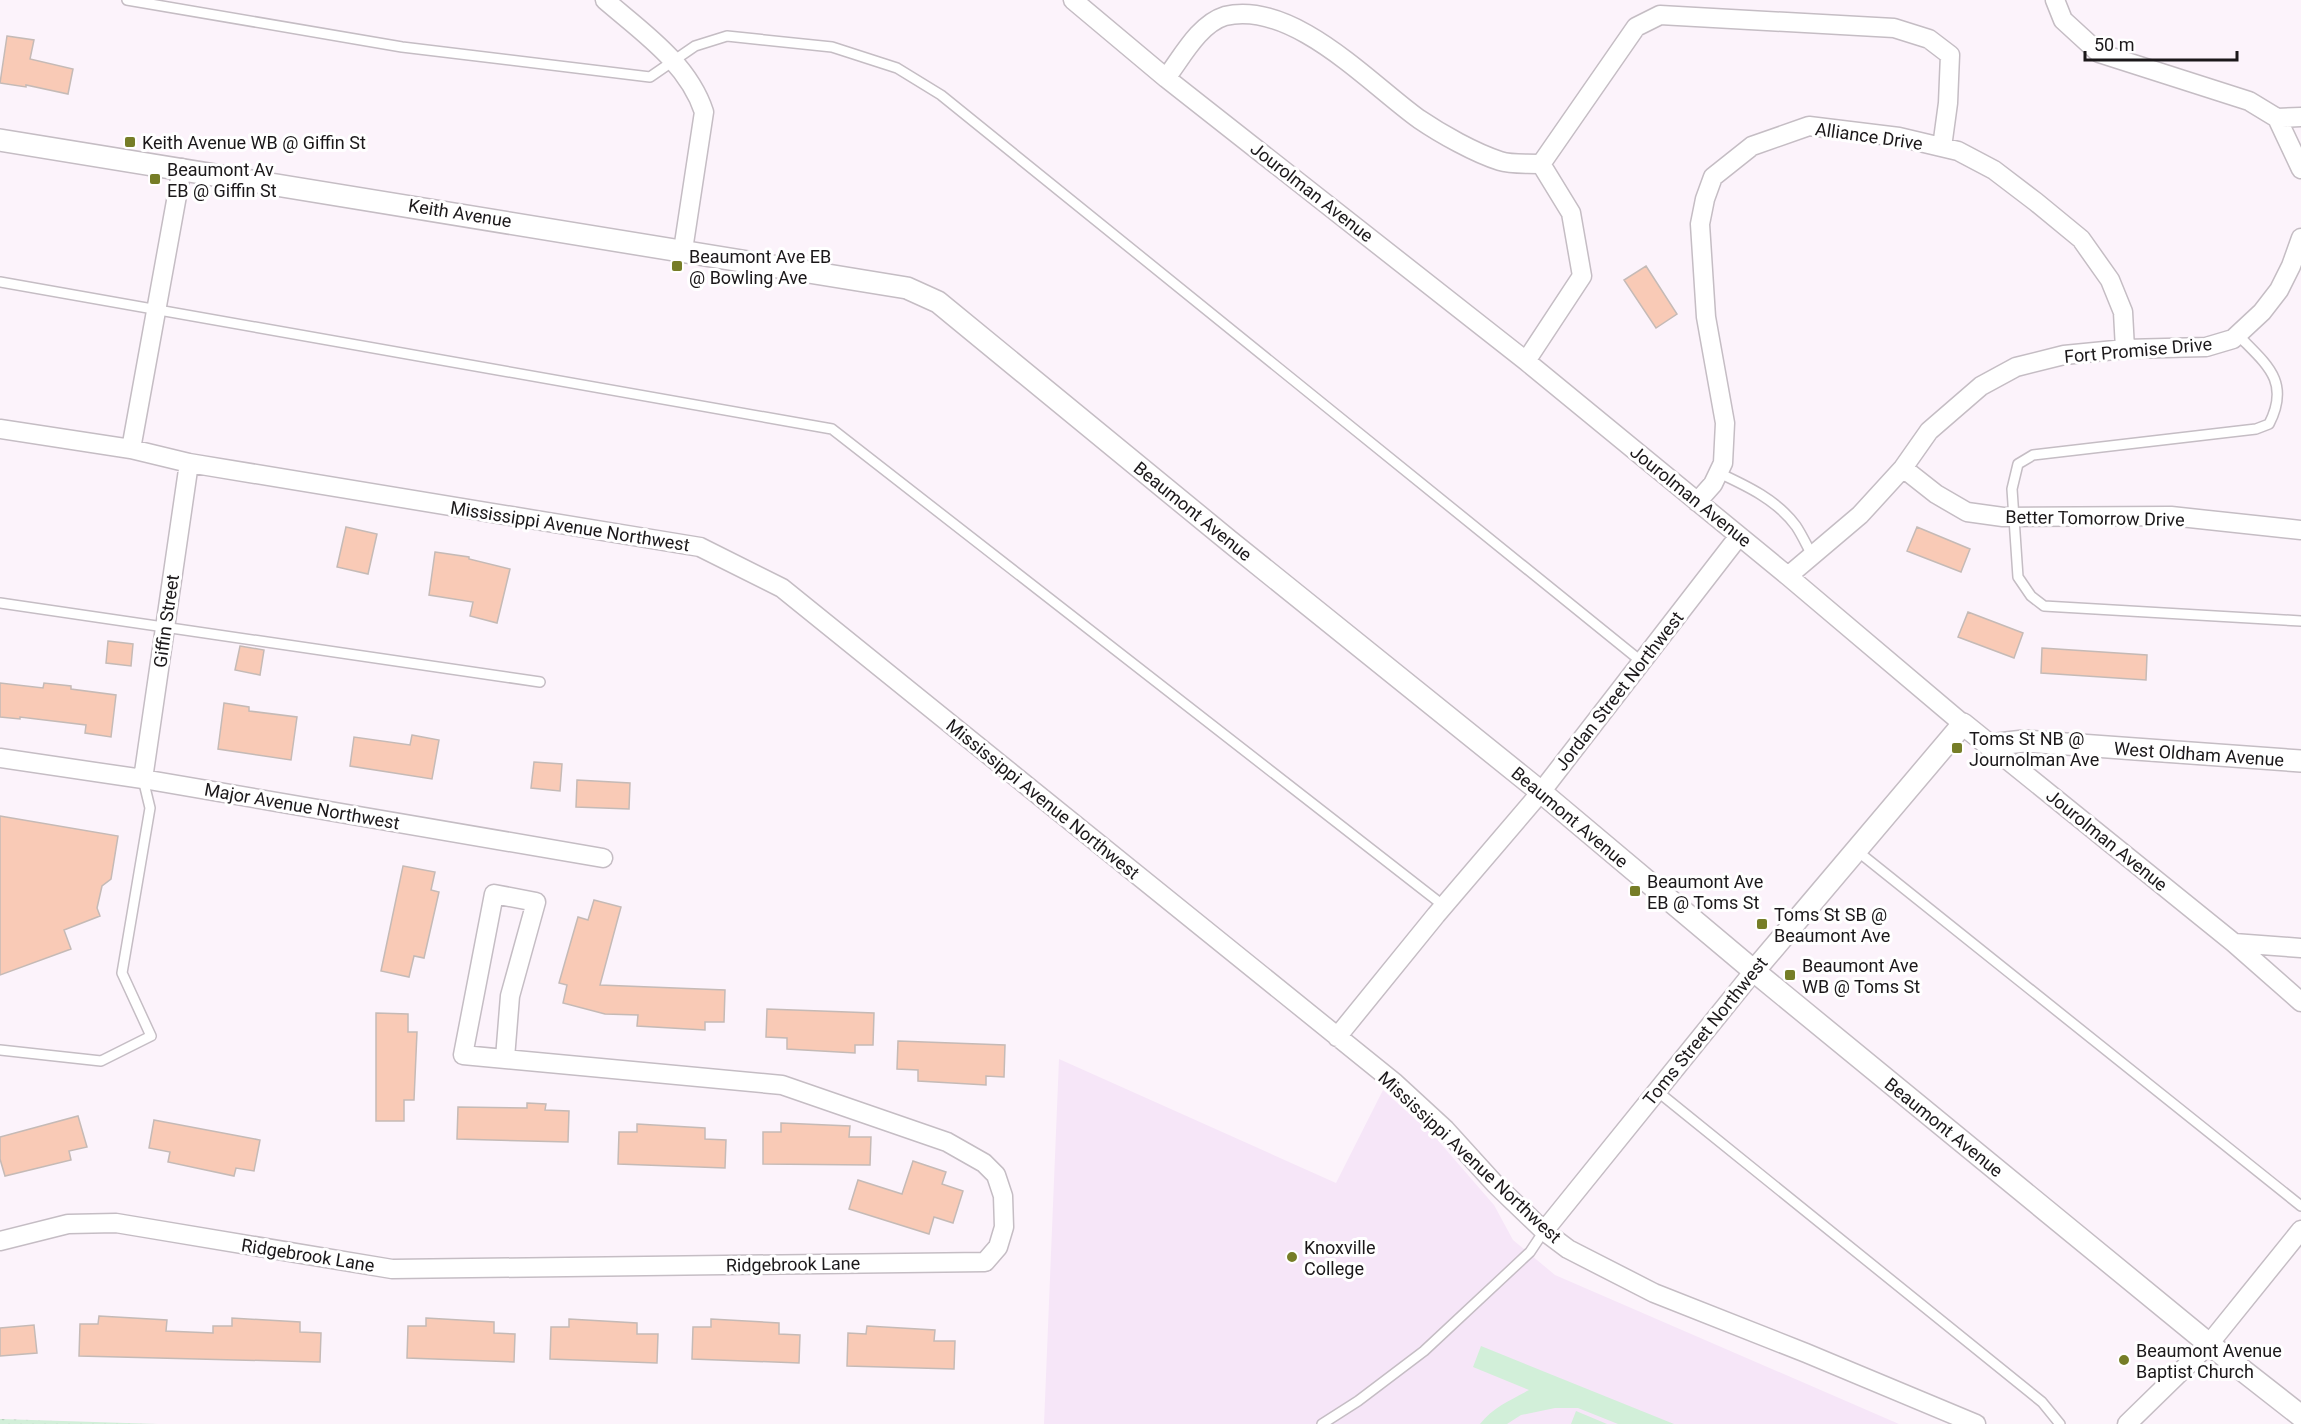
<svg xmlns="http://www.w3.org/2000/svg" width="2301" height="1424" viewBox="0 0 2301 1424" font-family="Roboto,sans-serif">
<defs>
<pattern id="park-dots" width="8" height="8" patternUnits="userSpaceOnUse" patternTransform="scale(1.5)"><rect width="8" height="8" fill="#d2efd9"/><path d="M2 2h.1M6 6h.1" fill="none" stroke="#b4ccba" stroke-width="1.8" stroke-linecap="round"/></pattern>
</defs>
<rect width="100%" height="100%" fill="#fcf3fb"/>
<!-- education -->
<path fill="#f6e6f8" d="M1059 1059 1336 1183 1383 1090 1435 1137 1494 1205 1513 1240 1555 1275 1899 1424H1044Z"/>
<!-- grass -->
<path fill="#d2efd9" d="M1481 1346 1674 1424H1618L1578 1408H1555L1521 1415 1507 1424H1480C1493 1407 1511 1400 1529 1390L1473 1367Z
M1576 1411 1607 1424H1571Z"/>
<!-- park -->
<path fill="url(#park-dots)" d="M0 1419 158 1424H0Z"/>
<!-- building -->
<path fill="#f9cab6" stroke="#c5bab6" stroke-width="1.5" d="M7 36 34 40 30 59 73 69 68 94 26 85V87L0 83Z
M1646 266 1677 314 1656 328 1624 280Z
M346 527 377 534 368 574 337 567Z
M1917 527 1970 549 1961 572 1907 551Z
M435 552 469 557V559L510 569 497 623 470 616 473 602 429 595Z
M1968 612 2023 633 2014 658 1958 637Z
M108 641 133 644 131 666 106 663Z
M240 646 264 650 260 675 235 670Z
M2042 648 2147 655 2146 680 2041 673Z
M0 683 43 688 44 683 71 686V689L116 695 111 737 85 733 86 725 20 717V719L0 717Z
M224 703 249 707V711L297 717 291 760 218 749Z
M412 735 439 740 432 779 350 766 354 737 410 745Z
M534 762 562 764 560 791 531 788Z
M577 780 630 783 629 809 576 807Z
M0 816 118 836 111 879 102 886 97 908 100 916 64 930 71 949 0 975Z
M403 866 435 872 431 890 439 892 424 958 414 956 409 977 381 971Z
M594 900 621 907 600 985 725 990 724 1022H705V1030L637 1026 638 1015 605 1014 563 1003 567 985 559 983 565 962 578 917 588 920Z
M767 1009 874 1013 873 1045H855V1053L787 1049V1038L766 1037Z
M376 1013 408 1014V1032H417L414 1100H404V1121H376Z
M898 1041 1005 1045 1004 1077 986 1076V1085L918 1081V1070L897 1069Z
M527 1103 546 1104 545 1110 569 1111 568 1142 457 1139 458 1107 527 1108Z
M78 1116 87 1147 69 1151 71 1160 5 1176 0 1159V1137Z
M154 1120 260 1140 254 1171 236 1168 234 1176 168 1162 170 1152 149 1148Z
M781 1123 850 1126 849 1137H871L870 1165 763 1164V1132H781Z
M637 1124 705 1128V1139L726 1140 725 1168 618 1164 619 1132H637Z
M913 1161 946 1172 942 1184 963 1191 953 1223 934 1217 929 1234 849 1209 858 1180 902 1194Z
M99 1316 167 1320 166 1331 213 1333V1326H232V1318L300 1322V1332L321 1333 320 1362 79 1356 80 1324H98Z
M426 1318 494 1322V1333L515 1334 514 1362 407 1358 408 1326H426Z
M569 1319 637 1323V1334H658L657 1363 550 1359 551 1327H569Z
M711 1319 779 1323V1334L800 1335 799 1363 692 1359 693 1327H711Z
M34 1325 37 1353 0 1356V1328Z
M867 1326 935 1330 934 1341H955L954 1369 847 1366 848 1333 866 1334Z"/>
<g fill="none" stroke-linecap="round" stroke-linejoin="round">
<!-- service casing -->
<g stroke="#c5bdc4" stroke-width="12">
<path id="service" d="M127 0 402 47 650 77 695 46 727 36 832 47 897 68 941 95 1642 662
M0 282 832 429 1444 906
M2238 335C2266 364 2291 381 2269 424L2256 429 2033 455 2018 464 2012 489 2018 577 2031 596 2044 606 2301 621
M1719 473C1747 486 1777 500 1796 526 1802 535 1807 546 1812 555
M0 603 540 682
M1856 850 2301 1206
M0 1050 101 1061 151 1036 122 973 150 808 143 779
M1657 1091 2042 1402 2060 1424
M1322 1424 1358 1401 1424 1351 1530 1252 1544 1231"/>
</g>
<!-- minor casing -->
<g stroke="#c5bdc4" stroke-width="21">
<path id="minor" d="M605 0C642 32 688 63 704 112L683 250
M1073 0 1166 78 1526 361 1788 576 1963 724
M2055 0 2063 20 2099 53 2249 101 2277 118 2301 169
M1166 78C1182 57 1199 24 1225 16 1293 0 1369 83 1419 119 1441 134 1475 153 1500 161 1512 165 1528 163 1541 164L1571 213 1582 276 1526 361
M2277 118 2301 117
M1541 164 1636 27 1660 15 1894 28 1929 39 1950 55 1948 103 1942 147
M0 429 131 449 189 463 700 547 782 588 1395 1083 1445 1129 1495 1184 1544 1231 1568 1249 1654 1293 1806 1353 1976 1424
M131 449 182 168
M1903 468 1936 494 1967 512 2003 517 2171 516 2301 530
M1697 502 1713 484 1723 463 1725 423 1706 317 1700 224 1705 199 1713 177 1752 146 1809 126 1899 137 1958 151 1994 170 2036 202 2081 239 2110 280 2123 312 2125 349
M1788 576 1860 515 1903 468 1929 431 1981 386 2016 367 2064 355 2125 349 2206 347 2233 339 2262 312 2279 290 2291 266 2301 238
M1989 745 2234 943 2301 1002
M0 758 143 779 603 858
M143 779 189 463
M2234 943 2301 948
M1337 1037 1436 915 1541 792 1739 536
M1544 1231 1754 971
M0 1241 68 1224 116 1223 392 1269 985 1262 998 1247 1004 1227 1003 1196 996 1175 984 1163 947 1142 782 1085 463 1055 494 894 536 902 510 996 505 1058
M2127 1424 2209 1344 2301 1230"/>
</g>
<!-- tertiary casing -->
<g stroke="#c5bdc4" stroke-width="24">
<path id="tertiary" d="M0 140 907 288 938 302 1228 540 1541 792 1754 971 2209 1344 2301 1416
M1754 971 1963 724 1989 745 2024 741 2301 761"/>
</g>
<!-- service -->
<use href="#service" stroke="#fff" stroke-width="9"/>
<!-- minor -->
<use href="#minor" stroke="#fff" stroke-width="18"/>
<!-- tertiary -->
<use href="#tertiary" stroke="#fff" stroke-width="21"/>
</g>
<!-- markers -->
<g fill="#767d27" stroke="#fff" stroke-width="2">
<rect x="124" y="136" width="12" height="12" rx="3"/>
<rect x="149" y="173" width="12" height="12" rx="3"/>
<rect x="671" y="260" width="12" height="12" rx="3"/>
<rect x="1951" y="742" width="12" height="12" rx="3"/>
<rect x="1629" y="885" width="12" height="12" rx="3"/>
<rect x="1756" y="918" width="12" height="12" rx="3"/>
<rect x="1784" y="969" width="12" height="12" rx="3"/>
<circle cx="1292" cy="1257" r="6"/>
<circle cx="2124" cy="1360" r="6"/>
</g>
<g text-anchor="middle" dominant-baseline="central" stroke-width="6" stroke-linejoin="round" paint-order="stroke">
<!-- street labels -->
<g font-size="18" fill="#1b181a" stroke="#fff">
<text transform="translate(1869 136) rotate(8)">Alliance Drive</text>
<text transform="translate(1312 192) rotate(38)">Jourolman Avenue</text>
<text transform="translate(460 213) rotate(9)">Keith Avenue</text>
<text transform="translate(2138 350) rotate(-5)">Fort Promise Drive</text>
<text transform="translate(1691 496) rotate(39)">Jourolman Avenue</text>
<text transform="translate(1193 511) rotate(39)">Beaumont Avenue</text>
<text transform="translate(2095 518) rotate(1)">Better Tomorrow Drive</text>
<text transform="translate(570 526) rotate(9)">Mississippi Avenue Northwest</text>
<text transform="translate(166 621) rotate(-82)">Giffin Street</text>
<text transform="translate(1619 691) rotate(-52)">Jordan Street Northwest</text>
<text transform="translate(2199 754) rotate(4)">West Oldham Avenue</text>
<text transform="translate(1043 799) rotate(39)">Mississippi Avenue Northwest</text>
<text transform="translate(302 806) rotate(10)">Major Avenue Northwest</text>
<text transform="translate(1570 817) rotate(40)">Beaumont Avenue</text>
<text transform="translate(2107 840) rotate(39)">Jourolman Avenue</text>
<text transform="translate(1705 1031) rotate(-51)">Toms Street Northwest</text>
<text transform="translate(1944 1127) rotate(39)">Beaumont Avenue</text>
<text transform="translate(1470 1157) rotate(43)">Mississippi Avenue Northwest</text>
<text transform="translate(308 1255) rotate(9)">Ridgebrook Lane</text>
<text transform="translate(793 1264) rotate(-1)">Ridgebrook Lane</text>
</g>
<!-- poi labels -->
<g font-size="18" fill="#1b181a" stroke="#fff" text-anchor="start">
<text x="142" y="142">Keith Avenue WB @ Giffin St</text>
<text x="167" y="169">Beaumont Av<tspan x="167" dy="21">EB @ Giffin St</tspan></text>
<text x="689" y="256">Beaumont Ave EB<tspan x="689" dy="21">@ Bowling Ave</tspan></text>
<text x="1969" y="738">Toms St NB @<tspan x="1969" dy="21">Journolman Ave</tspan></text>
<text x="1647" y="881">Beaumont Ave<tspan x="1647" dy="21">EB @ Toms St</tspan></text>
<text x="1774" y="914">Toms St SB @<tspan x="1774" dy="21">Beaumont Ave</tspan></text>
<text x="1802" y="965">Beaumont Ave<tspan x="1802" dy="21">WB @ Toms St</tspan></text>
<text x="1304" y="1247">Knoxville<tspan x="1304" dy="21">College</tspan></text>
<text x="2136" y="1350">Beaumont Avenue<tspan x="2136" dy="21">Baptist Church</tspan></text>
</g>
</g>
<!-- scale -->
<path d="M2085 51v9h152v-9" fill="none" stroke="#1b181a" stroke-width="3"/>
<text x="2094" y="51" font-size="18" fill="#1b181a" stroke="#ffffff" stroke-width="4.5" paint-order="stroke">50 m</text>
</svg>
